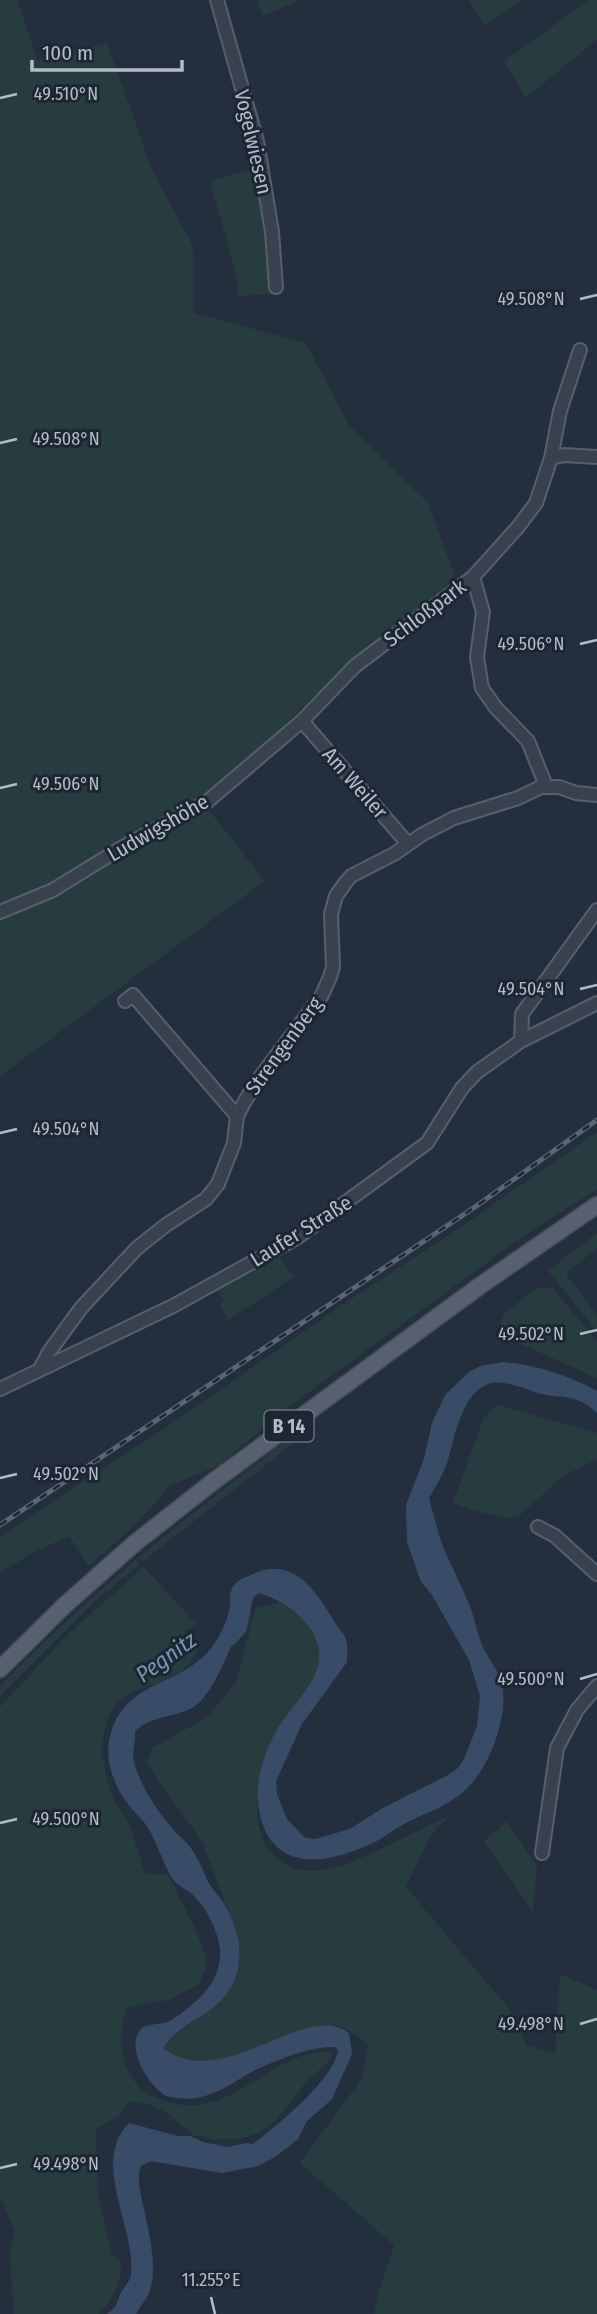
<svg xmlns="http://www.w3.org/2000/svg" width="597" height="2314" viewBox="0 0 597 2314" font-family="'Fira Sans Condensed',sans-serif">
<rect width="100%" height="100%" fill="#242f3e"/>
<!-- green -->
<path fill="#263c3f" d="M0 0H17L38 60 107 43 153 172 193 246 194 313 306 343 348 424 428 503 456 579 344 668 203 803 265 881 0 1076Z
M257 0H301L262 16Z
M469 0H522L484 26Z
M589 0H597V39L526 98 504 61Z
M257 168 269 232 274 294 238 296 236 273 210 181Z
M597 1132V1189L518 1240 298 1400 219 1465 171 1485 141 1519 89 1566 69 1536 30 1554 0 1573V1536L155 1435 342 1305 459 1228Z
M597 1233V1248L566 1274 597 1315V1331L548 1271Z
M279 1256 294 1277 228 1320 220 1304 224 1301 217 1289Z
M536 1288H553L597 1341V1378L505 1337 500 1323 505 1313Z
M498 1405 597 1433V1459L563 1476 520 1515 506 1518 471 1510 453 1503 484 1417Z
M310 1423 313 1428 142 1562 139 1558 136 1561 139 1565 96 1600 0 1696V1686C94 1588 201 1505 310 1423Z
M144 1567 197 1625 186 1630 184 1637 198 1647C189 1681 146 1682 121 1699 109 1706 101 1739 102 1752 104 1768 108 1785 114 1799 119 1809 126 1817 130 1827 135 1842 140 1858 145 1873L168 1875 196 1930 206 1958V1967L199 1984 168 2000 127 2007C119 2031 118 2057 133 2079 142 2093 146 2094 162 2100 230 2126 272 2047 332 2052L331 2059 306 2082 276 2120 258 2133 240 2139H213L193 2135 166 2112 145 2103 128 2101 119 2116 96 2128 98 2196 112 2255 119 2258C126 2277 112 2300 99 2314H14L9 2253 15 2232 0 2196V1707L68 1634Z
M282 1602C299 1616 322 1632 320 1656 316 1694 280 1718 267 1752 257 1779 254 1808 261 1836 263 1844 269 1851 275 1857 309 1887 355 1861 389 1845 409 1835 430 1825 451 1815L431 1835 406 1887 516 2017 526 2045 555 2053 560 1974 597 1990V2314H374L378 2293 394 2245 300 2163 363 2077 368 2044C359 2038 349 2029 340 2027 329 2024 317 2027 307 2029 268 2037 216 2075 176 2057 171 2055 166 2051 162 2048L175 2035 225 1997 232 1985 240 1962 231 1918 203 1843 146 1763 152 1748 206 1718 236 1683 256 1608Z
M507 1821 537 1866 533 1912 484 1841Z"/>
<!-- water -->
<path fill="#394c67" d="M504 1362C536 1365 569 1375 597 1391V1413C574 1392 565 1400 538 1393 524 1389 506 1380 491 1383 462 1391 455 1436 448 1460 444 1473 436 1486 429 1498 433 1514 437 1529 442 1544 451 1567 464 1589 472 1612 476 1624 478 1637 483 1647 490 1662 502 1674 503 1690 506 1723 489 1769 464 1791 447 1807 424 1813 404 1824 394 1829 386 1836 377 1841 348 1855 304 1871 277 1847 266 1836 262 1825 259 1810 254 1784 263 1756 275 1733 296 1695 345 1665 303 1620 291 1607 276 1598 258 1593L251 1595 245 1601C241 1610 241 1618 238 1627 231 1648 211 1700 190 1709 170 1718 152 1716 135 1731 136 1742 131 1753 134 1763 141 1786 156 1810 172 1828 177 1835 185 1840 190 1847 199 1859 203 1872 210 1885 215 1893 222 1899 226 1907 239 1930 245 1959 233 1984 216 2017 181 2020 163 2048 223 2094 304 1999 349 2033L352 2054 332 2099 307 2121 298 2139 275 2157 258 2166 222 2173 151 2161 141 2166C136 2179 141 2195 144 2209 149 2233 159 2272 148 2295 144 2302 139 2308 136 2314H107C118 2306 116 2304 121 2293 124 2286 131 2281 131 2274 136 2227 90 2162 129 2123L178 2136H190L203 2142 227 2147 247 2143 253 2144C275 2127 335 2079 338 2050L335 2047C313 2046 285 2057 264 2066 234 2079 213 2103 177 2098 172 2097 167 2097 163 2094 147 2082 125 2047 141 2029 147 2023 159 2025 167 2022 173 2020 179 2015 184 2011 205 1995 221 1979 220 1950 219 1933 206 1906 192 1894 185 1888 177 1886 172 1878 162 1861 157 1842 147 1826 143 1820 137 1815 133 1810 117 1792 105 1766 109 1742 120 1681 175 1688 207 1653 218 1641 224 1628 229 1612 232 1601 227 1592 236 1583 241 1578 249 1576 255 1573 292 1557 315 1589 332 1618 336 1625 344 1633 346 1640 348 1647 347 1655 347 1662L302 1724 276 1781 277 1794 287 1819 305 1838 315 1839 350 1829 381 1809 448 1775 458 1768 464 1759 477 1726 480 1696 469 1660 432 1595 421 1582 407 1542 406 1505 424 1459 432 1423 445 1395 470 1371 481 1366Z"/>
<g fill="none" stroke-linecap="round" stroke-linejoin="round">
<!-- river -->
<path stroke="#394c67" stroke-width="18" d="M229 1637 238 1627 245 1592 251 1588"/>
<!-- minor casing -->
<g stroke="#565f6c" stroke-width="16">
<path id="minor" d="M217 0 257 141 272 232 276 287
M551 458 564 455 597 457
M473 577 483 612 477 657 482 688 496 708 528 741 546 786
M302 721 408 844
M0 912 53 890 121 848 208 801 302 721 355 666 473 577 518 527 536 503 551 458 560 411 580 350
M125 1001 133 995 237 1116
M521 1041 522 1014 597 910
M40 1369 49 1352 81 1308 137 1248 166 1225 206 1199 218 1184 234 1143 237 1116 245 1101 258 1080 322 995 330 977 333 967 331 914 336 896 346 882 351 876 394 854 423 834 454 818 518 798 541 787H559L576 793 597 795
M0 1389 173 1306 298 1237 427 1143 462 1088 477 1072 521 1041 597 1003
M538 1527 555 1536 597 1574
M542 1853 557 1748 577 1710 597 1686"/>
</g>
<!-- major casing -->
<g stroke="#414a57" stroke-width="19">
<path id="major" d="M0 1669 65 1605 135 1543 214 1481 481 1285 597 1205"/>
</g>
<!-- minor -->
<use href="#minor" stroke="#38414e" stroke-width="12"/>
<!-- major -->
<use href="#major" stroke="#56606e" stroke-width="16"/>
<!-- rail casing -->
<g stroke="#5a6575" stroke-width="5">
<path id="rail" d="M0 1525 475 1207 597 1120"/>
</g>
<!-- rail -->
<use href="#rail" stroke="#1d2633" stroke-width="2.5" stroke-dasharray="8" stroke-linecap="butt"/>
</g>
<!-- ticks -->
<path fill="none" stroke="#b4bcc9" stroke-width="2.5" d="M0 98 17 94M580 299 597 295M0 443 17 439M580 644 597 640M0 788 17 784M580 989 597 985M0 1133 17 1129M580 1334 597 1330M0 1478 17 1474M580 1679 597 1674M0 1823 17 1819M580 2024 597 2019M0 2168 17 2164M211 2297 215 2314"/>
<g text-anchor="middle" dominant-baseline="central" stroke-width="6" stroke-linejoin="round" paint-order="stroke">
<!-- shield labels -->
<rect fill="#1d2633" stroke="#878f9c" stroke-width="2" x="264.5" y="1410.5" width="49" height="31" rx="5"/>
<g font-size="19" font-weight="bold" fill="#b4bcc9">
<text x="289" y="1426">B 14</text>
</g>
<!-- street labels -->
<g font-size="21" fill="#b4bcc9" stroke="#1d2633">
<text transform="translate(253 142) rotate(77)">Vogelwiesen</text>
<text transform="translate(425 613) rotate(-37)">Schloßpark</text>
<text transform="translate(355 783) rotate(49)">Am Weiler</text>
<text transform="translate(158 828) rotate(-30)">Ludwigshöhe</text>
<text transform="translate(284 1046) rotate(-54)">Strengenberg</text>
<text transform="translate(301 1231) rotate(-32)">Laufer Straße</text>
</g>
<!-- water labels -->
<g font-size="23" font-style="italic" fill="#7c92b1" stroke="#1d2633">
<text transform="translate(166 1657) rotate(-36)">Pegnitz</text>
</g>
</g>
<g font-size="18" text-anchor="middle" fill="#b4bcc9" stroke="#1d2633" stroke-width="6" stroke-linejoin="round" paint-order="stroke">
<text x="66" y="100">49.510°N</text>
<text x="531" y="305">49.508°N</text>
<text x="66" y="445">49.508°N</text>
<text x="531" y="650">49.506°N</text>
<text x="66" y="790">49.506°N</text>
<text x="531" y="995">49.504°N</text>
<text x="66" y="1135">49.504°N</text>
<text x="531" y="1340">49.502°N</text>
<text x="66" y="1480">49.502°N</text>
<text x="531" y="1685">49.500°N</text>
<text x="66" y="1825">49.500°N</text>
<text x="531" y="2030">49.498°N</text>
<text x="66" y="2170">49.498°N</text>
<text x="211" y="2286">11.255°E</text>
</g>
<!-- scale -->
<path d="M32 60v10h150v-10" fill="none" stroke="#b4bcc9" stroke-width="3.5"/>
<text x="42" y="60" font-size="21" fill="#b4bcc9" stroke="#1d2633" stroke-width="5" paint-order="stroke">100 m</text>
</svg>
